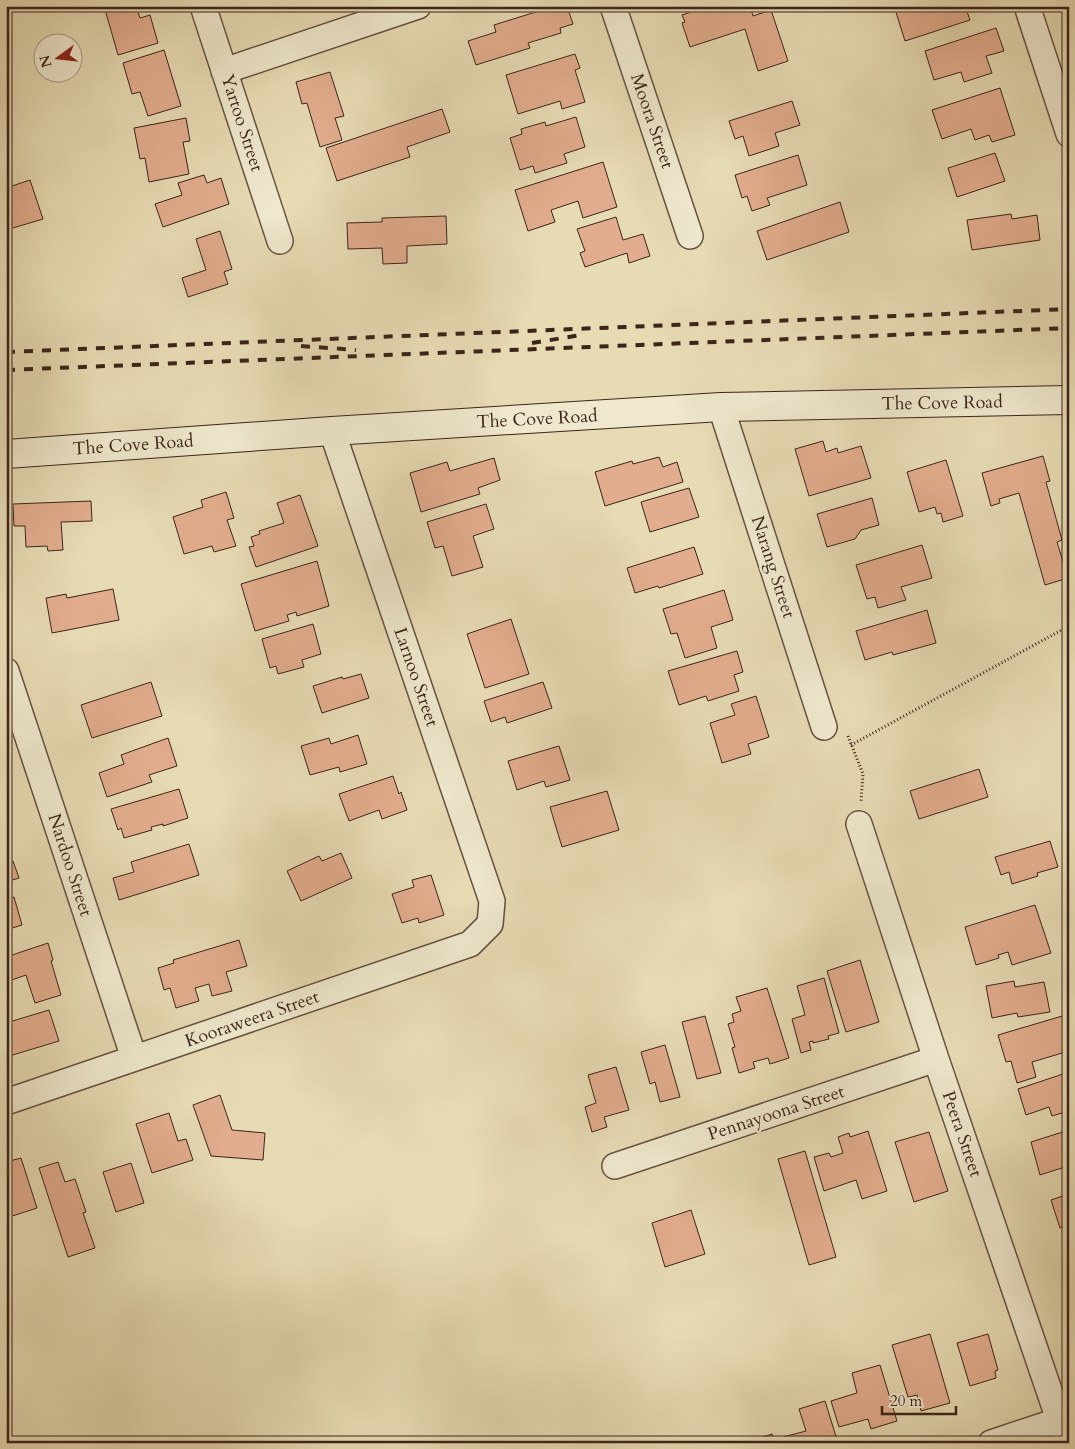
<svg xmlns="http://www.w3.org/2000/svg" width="1075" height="1449" viewBox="0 0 1075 1449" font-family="Cardo,serif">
<rect width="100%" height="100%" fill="#e7dbb4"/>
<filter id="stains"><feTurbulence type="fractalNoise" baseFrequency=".004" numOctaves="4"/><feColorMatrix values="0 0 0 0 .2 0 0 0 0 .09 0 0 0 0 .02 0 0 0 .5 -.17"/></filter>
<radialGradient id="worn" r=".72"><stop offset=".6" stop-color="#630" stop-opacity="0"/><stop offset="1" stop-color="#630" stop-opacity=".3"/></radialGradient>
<!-- building -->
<path fill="#e2ad8e" stroke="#3b241a" d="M104 6H136L140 18 150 15 158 43 118 55Z
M555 6H567L573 24 560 28 561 33 528 43 530 48 476 65 468 41 496 32 494 25Z
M708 6H750L753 16 771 10 788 61 758 71 745 29 690 47 682 23 685 22 682 15Z
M903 6H965L970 20 905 41 895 9Z
M996 28 1004 51 986 56 992 73 964 82 961 72 934 80 925 51Z
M164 50 181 106 148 116 140 92 132 94 123 63Z
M575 54 580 68 575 70 585 102 562 109 560 101 518 114 506 75Z
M330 72 344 116 335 118 342 140 320 147 307 103 302 104 296 82Z
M1000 88 1015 135 992 142 989 135 975 140 971 129 942 139 932 110Z
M792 101 800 125 775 133 779 146 749 156 743 136 735 139 729 121Z
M442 109 450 132 407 147 410 157 337 181 326 148Z
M576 117 585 147 564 154 567 163 535 173 533 166 520 170 510 138 522 134 521 129 545 122 546 126Z
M186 118 190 141 183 142 189 174 149 182 145 158 140 159 134 128Z
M995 153 1005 181 957 197 948 168Z
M798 155 807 185 767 198 770 205 752 211 747 196 742 198 735 175Z
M603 162 617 207 583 218 578 201 551 210 555 222 528 231 515 190Z
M204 175 207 183 221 178 229 204 163 227 155 204 182 195 178 183Z
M30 180 43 219 6 230V188Z
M840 202 849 232 767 260 757 231Z
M1011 214 1012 219 1037 215 1040 240 972 250 967 220Z
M446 216 447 244 407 246V263L383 264 382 248 348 249 347 223 382 222V218Z
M616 217 623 240 643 234 650 256 629 263 627 253 585 267 580 253 585 251 577 229Z
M220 231 232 269 224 272 228 284 188 297 182 278 206 270 196 239Z
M823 441 826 452 837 448 838 453 861 446 871 478 809 496 795 449Z
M1043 456 1050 481 1046 482 1062 540 1057 542 1068 578 1045 585 1019 493 999 499 1000 503 991 506 982 473Z
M659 457 663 467 677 462 683 482 605 506 595 472 632 461 633 464Z
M494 458 500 480 478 488 480 494 421 512 410 473 447 462 450 471Z
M946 460 963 516 943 522 941 513 937 514 935 507 919 512 907 472Z
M689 488 699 517 650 532 641 502Z
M226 492 234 518 227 520 236 546 214 552 212 546 184 554 173 517 203 507 201 500Z
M300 495 318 546 256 567 249 547 254 546 251 537 260 534 259 531 284 523 277 503Z
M872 498 879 525 861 530 855 539 827 547 817 514Z
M91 501 92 521 61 522 63 550 48 551 47 546 26 547 25 526H14L13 504Z
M486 504 494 529 473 536 483 567 452 576 443 546 435 548 427 522Z
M922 545 932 578 901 587 906 600 878 608 875 597 867 599 856 565Z
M694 547 703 574 659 588 658 586 635 593 627 568Z
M317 561 329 606 297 616 296 612 287 615 289 621 255 631 241 584Z
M113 589 119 620 52 633 46 598 66 594 67 598Z
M724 590 733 620 711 627 717 648 685 658 677 633 671 634 663 609Z
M927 610 936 643 893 655 892 652 865 660 856 631Z
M511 619 529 674 485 688 467 634Z
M313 624 321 654 302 660 304 667 278 674 276 666 270 668 262 639Z
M737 651 743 672 734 675 739 691 708 701 706 696 679 705 668 671Z
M361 674 369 698 322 713 313 686 342 677 343 679Z
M151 682 162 716 92 738 81 705Z
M543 682 552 708 507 723 505 717 491 722 484 701Z
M756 696 769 737 748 744 751 754 722 763 710 723 735 715 731 704Z
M358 735 367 764 340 772 339 767 310 775 301 746 329 738 331 744Z
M168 738 177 766 149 775 152 782 107 797 99 773 124 764 121 755Z
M559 746 570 780 546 787 544 781 517 790 508 761Z
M979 769 988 797 919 819 910 791Z
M393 776 399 794 401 792 407 810 382 819 379 810 349 821 339 794Z
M179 789 188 818 163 826V824L151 827 152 830 124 838 121 828 118 830 111 809Z
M607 791 619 830 562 847 550 807Z
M1050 841 1058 867 1037 873 1038 876 1012 884 1009 872 1001 875 995 857Z
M189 844 199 875 119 900 113 878 134 872 131 862Z
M341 853 352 878 301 901 287 871 319 856 322 861Z
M6 855 9 863 13 861 19 878 6 882Z
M431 875 444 915 419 923 418 918 402 923 392 894 414 887 412 880Z
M14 897 22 925 6 930V900Z
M1035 905 1051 953 1012 965 1008 952 998 955 999 958 976 965 965 927Z
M239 940 247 966 226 972 232 991 212 996 209 984 195 988 199 1001 176 1008 170 988 164 990 158 968 174 963 173 960Z
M48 943 53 960 51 961 61 995 35 1003 26 975 6 982V957Z
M860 960 879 1022 846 1032 827 971Z
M824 978 839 1033 828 1036 829 1039 813 1043V1041L809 1042 811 1050 801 1053 792 1019 805 1015 797 986Z
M1014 981 1015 987 1044 982 1050 1012 1018 1017 1017 1013 992 1018 986 986Z
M767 988 789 1058 770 1064 768 1058 753 1062 755 1068 739 1073 732 1048 735 1047 728 1024 734 1022 732 1014 741 1011 736 997Z
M49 1010 59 1041 6 1057V1023Z
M1069 1014V1051L1032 1062 1036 1077 1017 1083 1011 1061 1006 1062 998 1035Z
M705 1016 721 1073 697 1079 682 1022Z
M665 1045 680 1097 660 1102 655 1082 650 1084 641 1052Z
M616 1067 629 1110 604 1117 607 1127 592 1132 585 1107 596 1103 588 1075Z
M1069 1072V1111L1052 1116 1049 1107 1026 1115 1018 1089Z
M220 1095 232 1130 265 1133 263 1160 211 1156 193 1105Z
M169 1113 178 1141 186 1139 193 1160 152 1173 136 1124Z
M1069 1130V1168L1068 1166 1040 1175 1031 1142Z
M868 1131 887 1191 862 1199 856 1180 824 1191 814 1157 829 1153 831 1157 843 1153 838 1137 849 1133 850 1137Z
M929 1132 948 1191 914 1202 895 1142Z
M805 1151 836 1257 809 1265 778 1159Z
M21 1158 37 1208 6 1218V1162Z
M58 1162 65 1182 75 1179 86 1212 83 1213 95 1248 68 1257 39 1168Z
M131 1163 144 1203 116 1212 103 1172Z
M1069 1194V1225L1060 1228 1051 1200Z
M691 1210 705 1254 665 1267 652 1223Z
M930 1334 950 1403 921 1411 917 1395 908 1397 892 1345Z
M988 1334 998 1370 995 1371 996 1378 970 1386 957 1343Z
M880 1365 897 1421 871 1429 868 1419 839 1427 831 1401 857 1393 852 1373Z
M825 1401 838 1443H785L783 1437 806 1431 799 1409Z
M6 1422H10L9 1443H6Z
M772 1434 775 1443H745Z"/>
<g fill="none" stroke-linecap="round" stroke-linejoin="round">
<!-- street casing -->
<g stroke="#665240" stroke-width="28">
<path id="street" d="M203 6 280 241
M613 6 690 236
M1027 6 1069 134
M224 71 418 6
M721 407 824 727
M6 671 134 1058
M859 824 936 1059 1067 1443
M6 1102 470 944 490 924 492 901 332 431
M615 1166 936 1059
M991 1443 1060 1420"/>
</g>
<!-- secondary casing -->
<g stroke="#3b241a" stroke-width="30">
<path id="secondary" d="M6 454 332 431 721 407 1069 400"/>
</g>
<!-- path -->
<path stroke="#3b241a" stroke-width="3" stroke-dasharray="1 2.5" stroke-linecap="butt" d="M848 736 863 774 861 801
M851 745 1069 626"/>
<!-- street -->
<use href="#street" stroke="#efe8ce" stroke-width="25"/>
<!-- secondary -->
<use href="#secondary" stroke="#efe8ce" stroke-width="28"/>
<!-- rail -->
<path stroke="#3b241a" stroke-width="4" stroke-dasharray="9 9" stroke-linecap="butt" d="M532 343 581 335
M301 346 356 350
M6 352 1069 309
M6 370 1069 328"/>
</g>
<g text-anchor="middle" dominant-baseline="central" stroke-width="5" stroke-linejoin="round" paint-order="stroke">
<!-- street labels -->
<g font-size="18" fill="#3b241a" stroke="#efe8ce">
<text transform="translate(652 121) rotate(71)">Moora Street</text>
<text transform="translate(242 123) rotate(72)">Yartoo Street</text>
<text transform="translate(942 403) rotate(-1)">The Cove Road</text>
<text transform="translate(537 419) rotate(-3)">The Cove Road</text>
<text transform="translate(133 445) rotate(-4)">The Cove Road</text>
<text transform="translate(773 567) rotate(72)">Narang Street</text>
<text transform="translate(416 677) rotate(71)">Larnoo Street</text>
<text transform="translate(70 865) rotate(72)">Nardoo Street</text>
<text transform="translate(252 1019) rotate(-19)">Kooraweera Street</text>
<text transform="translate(776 1113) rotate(-18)">Pennayoona Street</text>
<text transform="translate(962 1134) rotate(71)">Peera Street</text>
</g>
</g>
<!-- margin -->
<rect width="1075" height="1449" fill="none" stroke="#e7dbb4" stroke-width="25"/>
<rect x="8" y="8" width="1060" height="1434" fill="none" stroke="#3b241a" stroke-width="2.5"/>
<rect x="12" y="12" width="1050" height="1424" fill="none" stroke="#3b241a"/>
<!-- north arrow -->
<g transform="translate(58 58) rotate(255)"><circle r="24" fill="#efe8ce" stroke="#a79a86"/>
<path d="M0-4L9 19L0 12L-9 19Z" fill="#8f2418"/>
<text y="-8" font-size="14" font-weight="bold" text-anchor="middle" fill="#3b241a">N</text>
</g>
<!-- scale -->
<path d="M882 1406v8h74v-8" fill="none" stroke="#3b241a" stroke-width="2.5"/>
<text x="890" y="1406" font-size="15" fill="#3b241a" stroke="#efe8ce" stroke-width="4" paint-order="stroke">20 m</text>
<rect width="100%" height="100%" filter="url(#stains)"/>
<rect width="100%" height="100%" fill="url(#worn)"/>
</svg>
